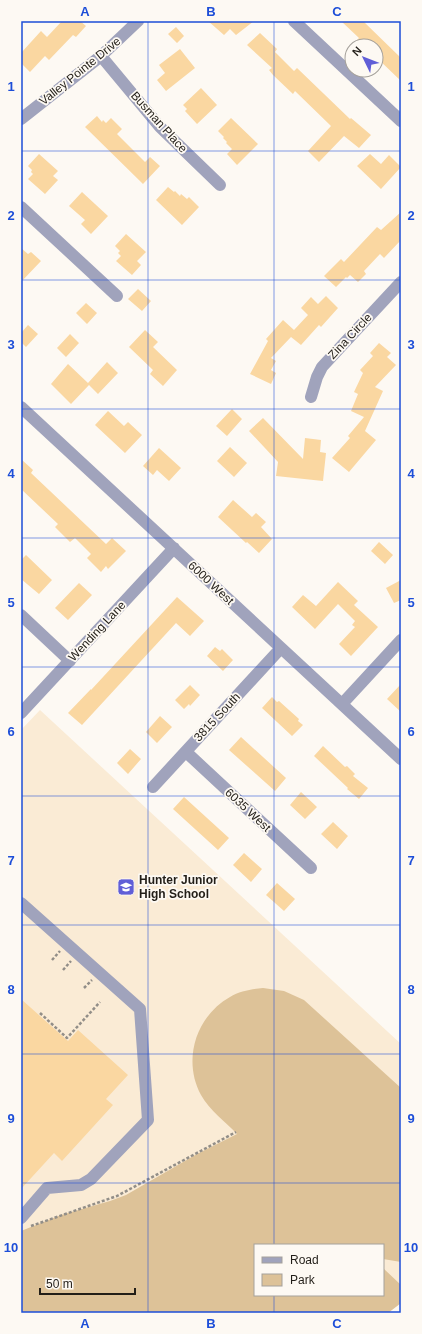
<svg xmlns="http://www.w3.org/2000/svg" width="422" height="1334" viewBox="0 0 422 1334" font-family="Helvetica,sans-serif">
<rect width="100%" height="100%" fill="#fdf9f3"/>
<!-- built -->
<path fill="#faebd5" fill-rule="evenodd" d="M40 710 401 1044V1303L388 1313H21V730ZM255 1245H383V1295H255Z"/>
<!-- green -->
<path fill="#ddc298" d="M263 988 284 991 304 1000 401 1088V1262L383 1259V1245H255V1295H383V1268L401 1285V1303L388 1313H21V1231L61 1215 110 1201 126 1195 197 1154 237 1134C225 1121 210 1111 201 1095 182 1060 196 1016 230 997 240 991 252 989 263 988Z"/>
<!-- building -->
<path fill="#fad7a1" d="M62 21H80L86 26 76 37 73 35 49 60 45 56 30 72 21 63V53L41 31 47 37Z
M208 21H254L236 35 230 29 224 35Z
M341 21H363L401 58V81L376 57V46H364L357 40 359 38Z
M176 27 184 36 177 43 168 34Z
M260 33 277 49 275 52 294 71 297 68 350 119 351 118 371 135 359 148 344 136 319 162 308 151 331 126 295 91 293 94 273 75 269 70 272 68 247 45Z
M180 49 195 68 166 91 157 80 165 73 159 65Z
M201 88 217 105 197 124 185 111 187 109 183 105Z
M97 116 102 122 103 120 106 123 111 118 122 129 117 134 145 162 150 157 160 166 143 184 85 127Z
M231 118 258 144 237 165 227 154 232 149 226 143 227 142 223 138 224 137 218 131Z
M39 154 58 171 53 176 58 180 45 194 28 179 33 174 31 172 32 170 28 166Z
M370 154 381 164 389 155 401 167 381 189 357 166Z
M168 187 174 192 175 191 180 196 181 194 187 199 189 197 199 207 182 225 156 200Z
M82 192 108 216 91 234 81 224 85 220 69 206Z
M401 212V240L384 258 380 254 364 271 366 274 358 282 350 275 347 278 346 277 336 287 324 276 341 259 344 262 377 227 381 230Z
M126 234 146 252 137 261 141 265 132 275 116 261 121 256 118 253 120 251 115 246Z
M21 248 28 254 31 252 41 261 21 282Z
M138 289 151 301 142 311 128 299Z
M326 296 338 308 321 327 319 325 301 345 291 337 271 358 276 361 271 370 276 373 271 384 250 374 268 341 266 339 283 320 294 330 308 315 301 308 311 297 318 304Z
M86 303 97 313 87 324 76 313Z
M28 325 38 334 26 347 21 342V333Z
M145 330 158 342 153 347 177 370 163 386 150 374 153 370 129 347Z
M70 334 79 343 66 357 57 348Z
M379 343 391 353 387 357 396 365 375 387 383 391 365 431 376 440 349 472 332 458 350 438 348 436 364 417 351 411 358 394 354 392 363 373 360 370 373 356 370 353Z
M107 362 118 373 98 394 89 385 71 404 51 384 68 364 88 383Z
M232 409 242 419 227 436 216 426Z
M108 411 124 426 128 422 142 435 125 453 95 425Z
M263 418 303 459 305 438 321 440 320 452 326 453 323 481 276 476 278 462 249 431Z
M230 447 247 463 234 477 217 461Z
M159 448 181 468 169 481 157 470 153 475 143 466Z
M21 459 33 470 31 473 106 544 112 538 126 551 108 569 106 566 101 572 87 558 91 554 75 538 70 542 55 527 58 524 21 489Z
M233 500 252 517 256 513 266 522 261 527 272 539 259 553 247 542 246 543 218 517Z
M379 542 393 555 385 564 371 551Z
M26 555 52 580 39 594 21 579V560Z
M401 580V600L394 603 386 588Z
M338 582 358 601 354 605 378 627 351 656 339 644 355 627 352 625 355 621 338 604 315 629 292 607 303 595 316 606Z
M79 583 92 595 68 620 55 608Z
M177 597 204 621 190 636 176 623 82 725 68 713 91 689V690Z
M215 647 220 651 222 649 233 660 223 671 207 656Z
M401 684V712L387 699Z
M190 685 200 695 190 706 189 704 184 709 175 700Z
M272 697 277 702 279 701 299 719 298 721 303 725 292 736 262 708Z
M160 716 172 727 157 743 146 732Z
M241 737 286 778 275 791 229 750Z
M323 746 345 767 347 766 355 774 353 776 368 788 359 799 347 789 348 788 314 756Z
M130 749 141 759 128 774 117 763Z
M301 792 317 807 305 819 290 805Z
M184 797 229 838 218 850 173 809Z
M333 822 348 836 337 849 321 834Z
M244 853 262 869 251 882 233 865Z
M277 883 295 899 284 911 266 895Z
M21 999 68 1041 78 1030 128 1075 106 1099 113 1105 62 1161 54 1153 21 1189Z"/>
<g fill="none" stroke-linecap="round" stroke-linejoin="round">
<!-- path -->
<path stroke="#928e88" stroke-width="2.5" stroke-dasharray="3 2" stroke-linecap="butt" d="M52 960 60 951
M63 970 71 961
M84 988 92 980
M40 1013 67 1038 100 1002
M31 1226 117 1196 236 1132"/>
<!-- minor -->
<path stroke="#a0a3bc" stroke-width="12" d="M294 21 401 121
M101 56 160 127 220 185
M21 119 101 56 138 21
M21 207 117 296
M311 397 317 377 322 367 401 282
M21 407 401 759
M21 615 70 661
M342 704 401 640
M21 713 174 548
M186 752 311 868
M153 787 281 648
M21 903 140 1009 148 1120 91 1179 81 1185 47 1188 21 1218"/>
</g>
<!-- grid -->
<path fill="none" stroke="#1d4ed8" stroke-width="1" stroke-opacity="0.55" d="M148 21V1313M274 21V1245M21 151H401M21 280H401M21 409H401M21 538H401M21 667H401M21 796H401M21 925H401M21 1054H401M21 1183H401M274 1295V1313"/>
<!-- icons -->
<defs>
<g id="school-square" transform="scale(0.9)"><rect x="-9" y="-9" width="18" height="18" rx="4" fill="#605ed7" stroke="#fdf9f3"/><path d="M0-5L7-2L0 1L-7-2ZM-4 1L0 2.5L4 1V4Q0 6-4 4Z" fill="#fff"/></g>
</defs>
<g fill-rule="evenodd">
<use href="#school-square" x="126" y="887"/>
</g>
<g text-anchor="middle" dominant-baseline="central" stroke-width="3.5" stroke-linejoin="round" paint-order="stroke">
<!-- street labels -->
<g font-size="12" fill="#221e18" stroke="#fdf9f3">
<text transform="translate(80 71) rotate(-39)">Valley Pointe Drive</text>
<text transform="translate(159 122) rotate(48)">Busman Place</text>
<text transform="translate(350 336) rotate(-47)">Zina Circle</text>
<text transform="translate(211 583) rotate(43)">6000 West</text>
<text transform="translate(97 631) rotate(-47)">Wending Lane</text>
<text transform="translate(217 717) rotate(-47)">3815 South</text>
<text transform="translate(248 810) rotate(43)">6035 West</text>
</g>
<!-- poi labels -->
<g font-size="12" font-weight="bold" fill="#221e18" stroke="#fdf9f3" text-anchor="start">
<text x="139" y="880">Hunter Junior<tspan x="139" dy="14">High School</tspan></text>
</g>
</g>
<!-- border -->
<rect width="422" height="1334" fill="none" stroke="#fdf9f3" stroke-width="44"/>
<!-- legend -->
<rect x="254" y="1244" width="130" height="52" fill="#fdf9f3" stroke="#a5a19b"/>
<rect x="262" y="1257" width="20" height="6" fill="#a0a3bc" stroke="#a5a19b"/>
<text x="290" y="1264" font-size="12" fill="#221e18">Road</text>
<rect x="262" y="1274" width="20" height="12" fill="#ddc298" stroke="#a5a19b"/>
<text x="290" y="1284" font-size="12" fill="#221e18">Park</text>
<!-- north arrow -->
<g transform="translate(364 58) rotate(313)"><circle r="19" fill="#fdf9f3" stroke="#a5a19b"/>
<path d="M0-3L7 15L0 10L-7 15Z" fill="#605ed7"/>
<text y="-6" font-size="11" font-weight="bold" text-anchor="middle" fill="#221e18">N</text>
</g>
<!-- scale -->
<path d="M40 1288v6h95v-6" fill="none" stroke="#221e18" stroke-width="2"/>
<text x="46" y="1288" font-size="12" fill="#221e18" stroke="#fdf9f3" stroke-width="3" paint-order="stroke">50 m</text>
<rect x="22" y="22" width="378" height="1290" fill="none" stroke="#1d4ed8" stroke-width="1.5"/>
<g font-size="13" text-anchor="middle" font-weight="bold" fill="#1d4ed8">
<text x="85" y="16">A</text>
<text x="211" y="16">B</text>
<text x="337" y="16">C</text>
<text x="11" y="91">1</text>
<text x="411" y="91">1</text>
<text x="11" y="220">2</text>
<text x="411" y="220">2</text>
<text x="11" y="349">3</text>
<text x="411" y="349">3</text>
<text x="11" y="478">4</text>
<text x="411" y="478">4</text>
<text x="11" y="607">5</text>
<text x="411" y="607">5</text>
<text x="11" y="736">6</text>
<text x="411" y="736">6</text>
<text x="11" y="865">7</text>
<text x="411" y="865">7</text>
<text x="11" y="994">8</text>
<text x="411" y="994">8</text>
<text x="11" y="1123">9</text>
<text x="411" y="1123">9</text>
<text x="11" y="1252">10</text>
<text x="411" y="1252">10</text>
<text x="85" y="1328">A</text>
<text x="211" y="1328">B</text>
<text x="337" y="1328">C</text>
</g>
</svg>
